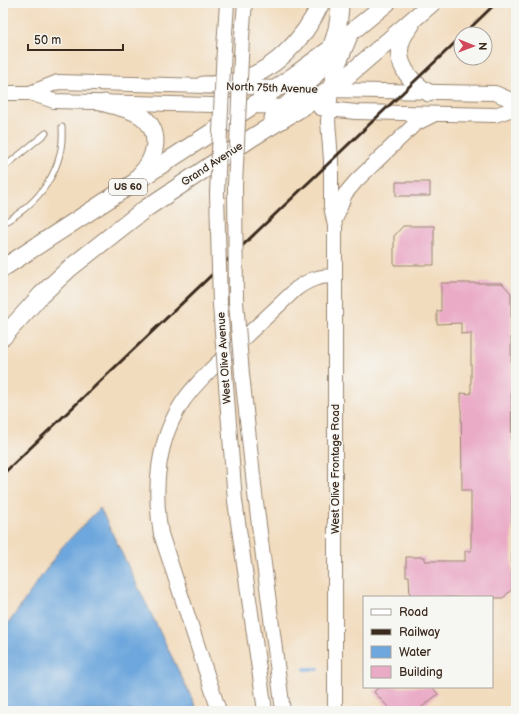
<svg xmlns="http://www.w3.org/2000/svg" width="519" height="714" viewBox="0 0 519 714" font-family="'Balsamiq Sans',sans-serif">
<rect width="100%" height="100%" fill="#f6f6f2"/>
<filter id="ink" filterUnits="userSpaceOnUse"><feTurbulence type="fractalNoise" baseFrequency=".025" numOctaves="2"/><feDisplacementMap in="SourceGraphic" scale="8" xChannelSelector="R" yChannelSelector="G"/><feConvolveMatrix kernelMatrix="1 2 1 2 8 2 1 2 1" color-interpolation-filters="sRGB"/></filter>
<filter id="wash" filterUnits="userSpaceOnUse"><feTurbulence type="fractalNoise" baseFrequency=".012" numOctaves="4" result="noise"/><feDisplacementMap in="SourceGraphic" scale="16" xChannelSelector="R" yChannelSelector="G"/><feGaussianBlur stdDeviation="0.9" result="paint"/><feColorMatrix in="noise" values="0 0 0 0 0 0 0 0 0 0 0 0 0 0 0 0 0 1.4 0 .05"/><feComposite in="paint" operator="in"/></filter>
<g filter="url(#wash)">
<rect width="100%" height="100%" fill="#f2dcbe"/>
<!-- water -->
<path fill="#6ea7dd" stroke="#54687e" d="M100 508 198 711H3V631L62 547Z"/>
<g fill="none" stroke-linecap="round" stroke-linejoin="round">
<!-- stream -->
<path stroke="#6ea7dd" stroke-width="4" d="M305 669H318"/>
</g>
<g id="blocks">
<!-- building -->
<path fill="#eaabc7" d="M396 182H430V196H396Z
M403 226H434V265H394V236Z
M441 283H502L511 293 512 589 503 598 410 597 409 576H406V557H425V561H465V551H471V490H462L461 393 471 394V333L461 334V323L437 324V311H441Z
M379 687H432L438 694 417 711H392L374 692Z"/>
</g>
</g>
<g filter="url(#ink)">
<use href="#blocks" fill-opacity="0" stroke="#96836e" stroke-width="1"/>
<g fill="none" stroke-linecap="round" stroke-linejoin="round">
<!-- service casing -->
<g stroke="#96836e" stroke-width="7">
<path id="service" d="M3 168 46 133
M3 223C39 204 65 169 62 127"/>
</g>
<!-- secondary casing -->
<g stroke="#96836e" stroke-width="16">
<path id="secondary" d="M242 37 245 3
M224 48 227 3
M325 90 495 93 516 102
M331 90 328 121 331 160V206L335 226V711
M3 93H30L54 101 291 107
M30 93 58 82 281 88
M320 108 356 112 495 115 516 108
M336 218 345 194 356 181 415 124 435 114
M242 374 255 494 283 711
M226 385 235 501 265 711
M219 711 161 534C153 489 157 439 184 400 198 380 217 364 234 347 255 328 276 308 296 289 310 279 319 276 335 276"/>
</g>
<!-- trunk casing -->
<g stroke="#96836e" stroke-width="19">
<path id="trunk" d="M411 25C408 29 404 34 402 39 393 61 410 83 429 93
M203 85C212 85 220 85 228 83 271 76 304 40 321 3
M331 90 338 62 348 38
M105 103C117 107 133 109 143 117 163 134 155 160 139 176
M273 118C311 83 339 57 340 3
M3 268 252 106 333 47 387 3
M3 337 41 295 70 268 145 209 253 137 331 90 432 3"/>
</g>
<!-- service -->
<use href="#service" stroke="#fff" stroke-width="5"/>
<!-- secondary -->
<use href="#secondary" stroke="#fff" stroke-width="14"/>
<!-- trunk -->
<use href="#trunk" stroke="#fff" stroke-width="17"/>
<!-- rail -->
<path stroke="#3b2a1e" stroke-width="3" d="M464 34 496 3
M3 474 461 37"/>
<!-- secondary-bridge casing -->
<g stroke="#96836e" stroke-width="16" stroke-linecap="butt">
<path id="secondary-bridge" d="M224 48 217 193 220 305 226 385
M242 374 236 302 235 186 242 37"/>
</g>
<!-- secondary-bridge -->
<use href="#secondary-bridge" stroke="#fff" stroke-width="14"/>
</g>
</g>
<g text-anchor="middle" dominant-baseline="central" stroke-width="3" stroke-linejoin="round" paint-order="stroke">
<!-- shield labels -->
<rect fill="#f6f6f2" stroke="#73675e" stroke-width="1" x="109" y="179" width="38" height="16" rx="3"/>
<g font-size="10" font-weight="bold" fill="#3b2a1e">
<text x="128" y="187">US 60</text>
</g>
<!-- street labels -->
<g font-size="11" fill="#3b2a1e" stroke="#f6f6f2">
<text transform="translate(272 88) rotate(2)">North 75th Avenue</text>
<text transform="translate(212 164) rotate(-33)">Grand Avenue</text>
<text transform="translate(224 358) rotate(-94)">West Olive Avenue</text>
<text transform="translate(335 469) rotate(-90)">West Olive Frontage Road</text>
</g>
</g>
<!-- margin -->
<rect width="519" height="714" fill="none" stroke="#f6f6f2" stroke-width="16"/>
<!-- legend -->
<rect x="363" y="596" width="130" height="92" fill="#f6f6f2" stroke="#aba49d"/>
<rect x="371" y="609" width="20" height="6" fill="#ffffff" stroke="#aba49d"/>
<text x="399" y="616" font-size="12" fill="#3b2a1e">Road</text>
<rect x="371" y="629" width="20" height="6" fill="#3b2a1e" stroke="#aba49d"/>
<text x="399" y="636" font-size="12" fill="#3b2a1e">Railway</text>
<rect x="371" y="646" width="20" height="12" fill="#6ea7dd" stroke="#aba49d"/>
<text x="399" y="656" font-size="12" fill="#3b2a1e">Water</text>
<rect x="371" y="666" width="20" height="12" fill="#eaabc7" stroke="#aba49d"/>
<text x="399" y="676" font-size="12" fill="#3b2a1e">Building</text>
<!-- north arrow -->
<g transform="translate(473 46) rotate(91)"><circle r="19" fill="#f6f6f2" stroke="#aba49d"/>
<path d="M0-3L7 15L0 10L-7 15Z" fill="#d1495b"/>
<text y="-6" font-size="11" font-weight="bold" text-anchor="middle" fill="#3b2a1e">N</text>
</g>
<!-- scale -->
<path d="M28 44v6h95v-6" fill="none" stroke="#3b2a1e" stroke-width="2"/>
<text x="34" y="44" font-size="12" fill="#3b2a1e" stroke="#f6f6f2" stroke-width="3" paint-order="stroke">50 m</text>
</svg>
